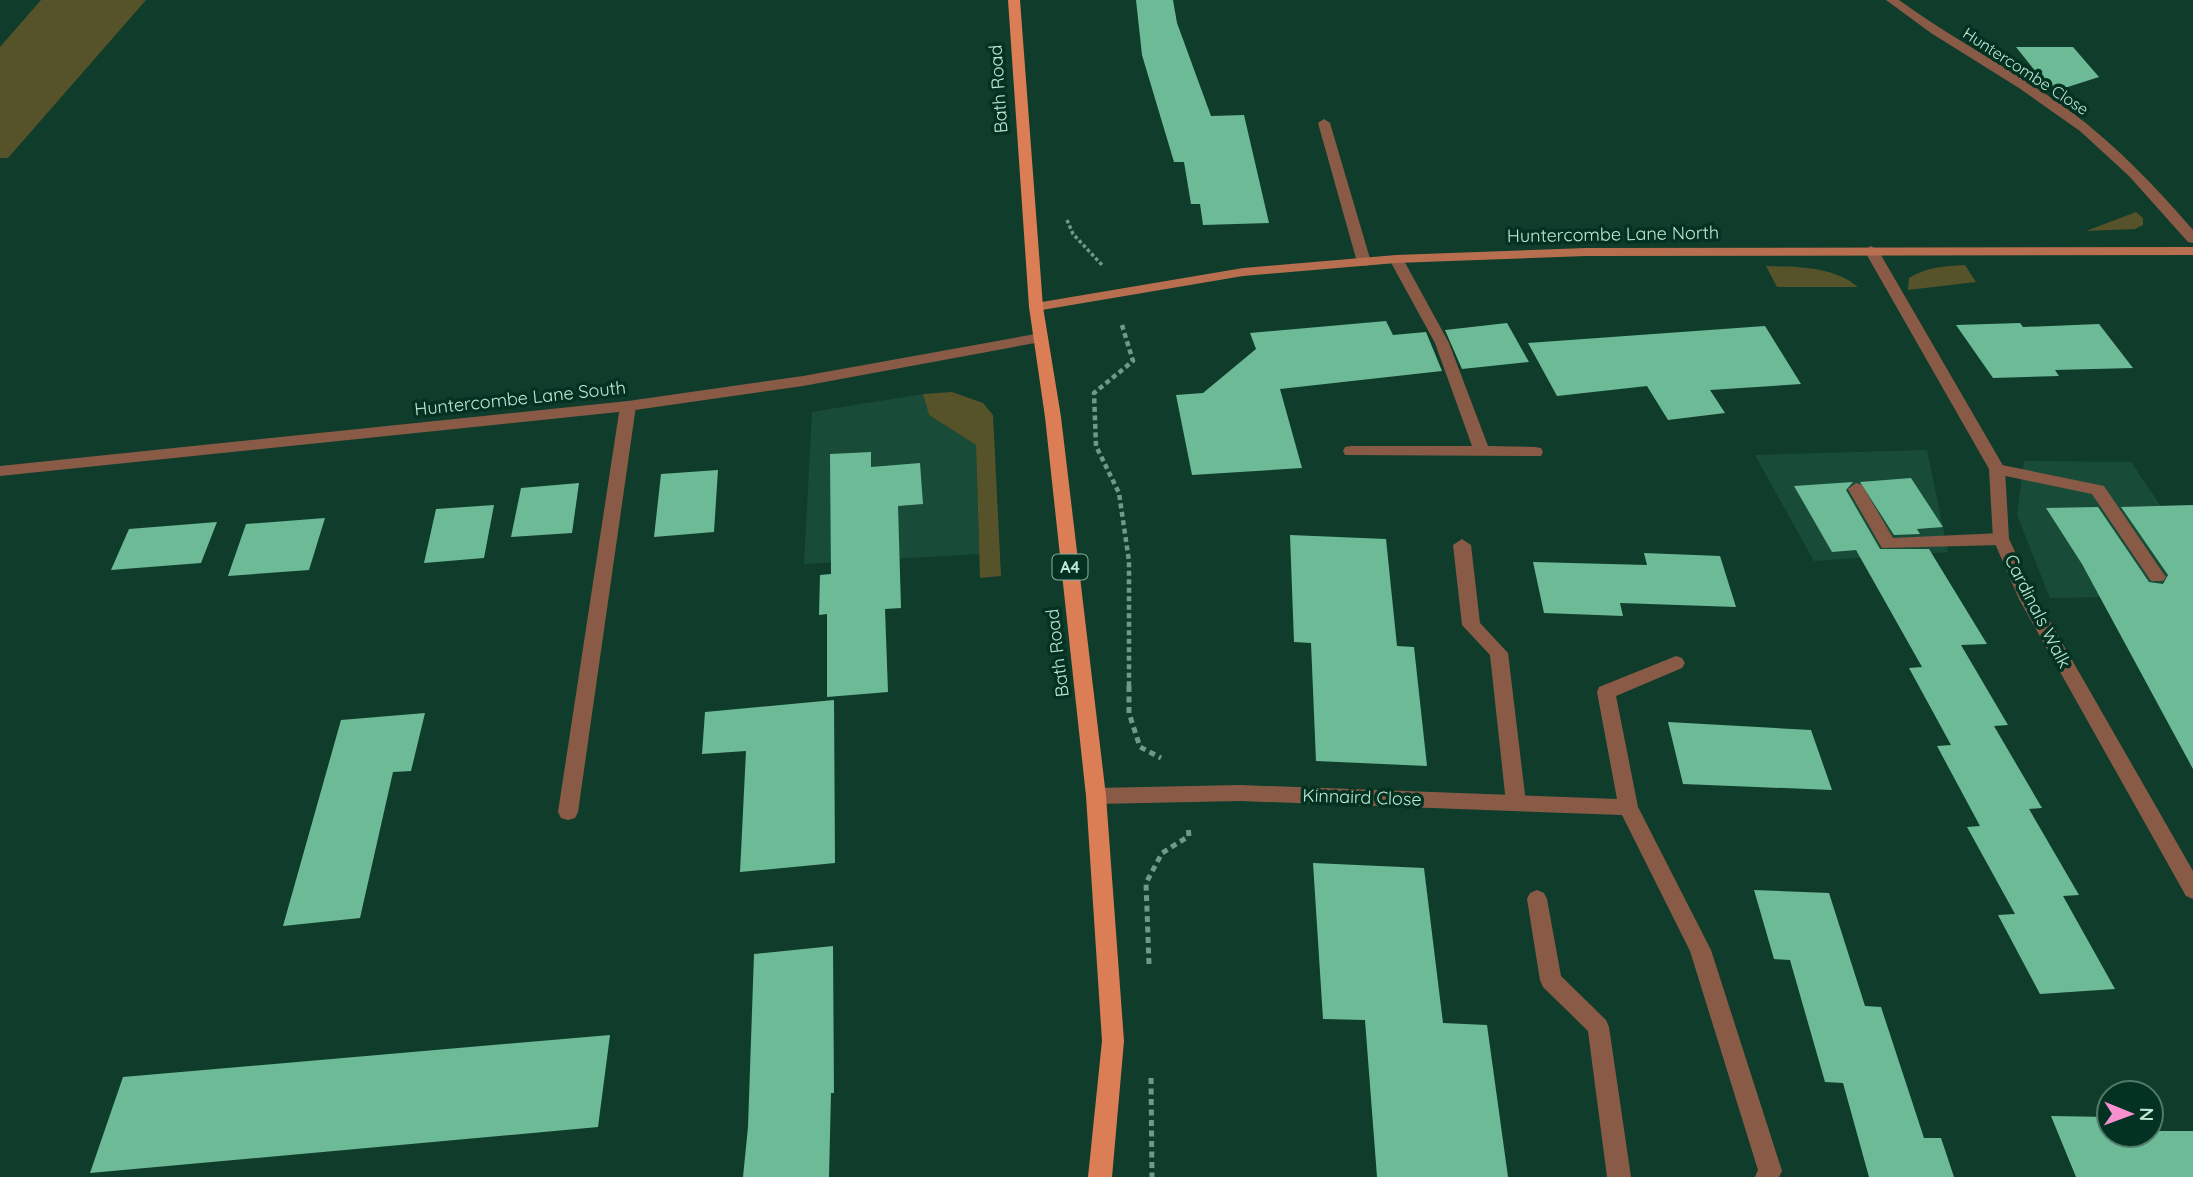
<svg xmlns="http://www.w3.org/2000/svg" width="2193" height="1177" viewBox="0 0 2193 1177" font-family="Quicksand,sans-serif">
<rect width="100%" height="100%" fill="#103d2b"/>
<!-- built -->
<path fill="#194c38" d="M923 394 929 415 976 445 979 554 804 564 812 412Z
M1927 450 1948 552 1814 561 1755 455Z
M2024 461 2131 462 2193 554 2177 596 2050 598 2017 515Z"/>
<!-- green -->
<path fill="#56522a" d="M41 0H146L8 158H0V47Z
M2136 212 2143 218V225L2135 229 2086 231Z
M1965 265 1976 282 1908 290 1909 278C1927 267 1944 266 1965 265Z
M1766 266C1797 267 1833 266 1858 287H1777Z
M952 392 983 403 993 415 1001 576 980 578 976 445 929 415 923 394Z"/>
<!-- building -->
<path fill="#6dba97" d="M1136 0H1173L1177 23 1211 116 1244 115 1269 223 1203 225 1200 204H1191L1184 162H1174L1142 55Z
M2016 47H2073L2099 77 2052 92Z
M1386 321 1393 335 1426 332 1442 371 1280 389 1302 468 1192 475 1176 395 1203 393 1256 349 1250 333Z
M1507 323 1529 362 1462 369 1445 330Z
M2020 323 2023 327 2099 324 2133 368 2055 370 2059 376 1993 378 1956 325Z
M1765 326 1801 384 1710 390 1725 413 1668 420 1647 386 1557 396 1528 343Z
M871 452V467L920 463 923 504 898 506 901 608 885 609 888 692 827 697V614L819 615 820 575 831 574 830 454Z
M718 470 714 532 654 537 661 474Z
M1911 478 1943 527 1917 529 1920 534 1894 535 1860 482Z
M1853 482 1846 490 1880 549H1929L1987 644 1961 645 2008 725 1994 726 2042 808 2029 809 2079 895 2063 896 2115 989 2040 994 1998 915 2015 914 1967 827 1980 826 1937 746 1951 745 1909 668 1922 667 1856 550 1832 552 1794 486Z
M579 483 572 533 511 537 521 488Z
M494 505 484 558 424 563 436 509Z
M2193 505V769L2082 564 2046 508 2098 507 2149 582 2163 584 2168 575 2121 507Z
M325 518 309 570 228 576 246 524Z
M217 522 201 563 111 570 129 529Z
M1290 535 1386 539 1397 646 1414 647 1427 766 1316 761 1311 643 1294 642Z
M1644 553 1720 556 1736 607 1620 603 1623 616 1544 613 1533 562 1647 565Z
M834 700 835 863 740 872 746 751 702 754 705 712Z
M425 713 411 771 393 772 360 918 283 926 341 720Z
M1668 722 1811 730 1832 790 1683 784Z
M1313 863 1424 868 1443 1023 1487 1025 1508 1177H1377L1365 1020 1323 1019Z
M1754 890 1829 893 1865 1006 1881 1007 1924 1138H1941L1954 1177H1869L1843 1083 1825 1082 1790 960 1774 959Z
M833 946 834 1093H831L829 1177H743L748 1127 754 954Z
M610 1035 598 1127 90 1173 123 1077Z
M2051 1116 2109 1117V1135H2151V1122L2155 1131H2193V1177H2076Z"/>
<g fill="none" stroke-linecap="round" stroke-linejoin="round">
<!-- path-far2 -->
<path stroke="#709a87" stroke-width="3.5" stroke-dasharray="3.5 2.5" stroke-linecap="butt" d="M1067 220 1073 234 1103 266"/>
<!-- path-far1 -->
<path stroke="#709a87" stroke-width="4.5" stroke-dasharray="5 3.5" stroke-linecap="butt" d="M1122 325 1133 361 1094 393 1096 446 1119 493 1129 561V687"/>
<!-- path -->
<path stroke="#709a87" stroke-width="5" stroke-dasharray="6 4.5" stroke-linecap="butt" d="M1129 686V713L1140 747 1161 758
M1149 964 1146 883 1162 853 1189 836 1188 827
M1151 1078 1152 1177"/>
<!-- lane -->
<path fill="#895b47" fill-rule="evenodd" d="M1324 119 1330 123 1371 262 1369 265 1364 266 1357 262 1318 123Z
M1396 255 1403 259 1449 343 1488 446 1535 447 1541 448 1543 452 1541 456 1345 455 1343 451 1345 447 1351 446H1472L1435 343 1389 259Z
M628 401 636 406 578 812 575 818 568 820 561 818 558 812 620 406Z
M1997 464 2104 486 2163 573 2166 577 2163 581H2151L2092 494 1991 473 1989 469Z
M1856 483 1862 485 1893 538 2001 533 2009 539 2001 545 1882 548 1848 489Z
M1462 539 1471 545 1480 623 1508 653 1526 803 1523 809 1516 811 1509 809 1506 803 1490 655 1462 625 1453 545Z
M1537 890 1544 893 1547 899 1561 976 1606 1020 1609 1027 1631 1177H1607L1588 1031 1543 987 1540 980 1527 899 1530 893Z"/>
<!-- street -->
<path fill="#895b47" fill-rule="evenodd" d="M1886 0H1899C1954 40 2015 71 2070 111 2116 145 2156 187 2193 230V243L2188 242 2129 176 2080 131 2019 88 1931 33Z
M1871 246 1878 250 2005 469 2009 539 2037 599 2193 871V899L2186 896 2019 599 1993 539 1989 469 1864 250Z
M1041 333 1046 335V341L803 386 628 411 0 476V466L628 401 803 376Z
M1676 656 1682 658 1685 663 1682 668 1616 696 1638 807 1711 950 1782 1171 1779 1177H1755L1758 1170 1690 951 1622 815 1240 801 1096 804 1089 802 1086 796 1089 790 1096 788 1240 785 1617 799 1597 692 1599 687Z"/>
<!-- secondary -->
<path fill="#b86f4f" fill-rule="evenodd" d="M2193 247V255L1586 256 1396 263 1243 276 1036 311 1029 307 1036 303 1243 268 1396 255 1586 248Z"/>
<!-- primary -->
<path fill="#dc7e55" fill-rule="evenodd" d="M1008 0H1020L1043 307 1061 417 1106 796 1124 1041 1112 1177H1088L1102 1041 1086 796 1045 417 1029 307Z"/>
</g>
<g text-anchor="middle" dominant-baseline="central" stroke-width="7" stroke-linejoin="round" paint-order="stroke">
<!-- far-street labels -->
<g font-size="16" fill="#c1e8d4" stroke="#033222">
<text transform="translate(2026 71) rotate(33)">Huntercombe Close</text>
</g>
<!-- shield labels -->
<rect fill="#033222" stroke="#88b19f" stroke-width="2" x="1052.5" y="554.5" width="35" height="25" rx="5"/>
<g font-size="16" font-weight="bold" fill="#c1e8d4">
<text x="1070" y="567">A4</text>
</g>
<!-- street labels -->
<g font-size="18" fill="#c1e8d4" stroke="#033222">
<text transform="translate(998 89) rotate(-94)">Bath Road</text>
<text transform="translate(1613 234) rotate(-1)">Huntercombe Lane North</text>
<text transform="translate(520 398) rotate(-6)">Huntercombe Lane South</text>
<text transform="translate(2038 611) rotate(63)">Cardinals Walk</text>
<text transform="translate(1057 653) rotate(-97)">Bath Road</text>
<text transform="translate(1362 797) rotate(2)">Kinnaird Close</text>
</g>
</g>
<!-- north arrow -->
<g transform="translate(2130 1114) rotate(91)"><circle r="33" fill="#033222" stroke="#4f7b69" stroke-width="2"/>
<path d="M0-5L12 26L0 18L-12 26Z" fill="#f790ce"/>
<text y="-10" font-size="19" font-weight="bold" text-anchor="middle" fill="#c1e8d4">N</text>
</g>
</svg>
